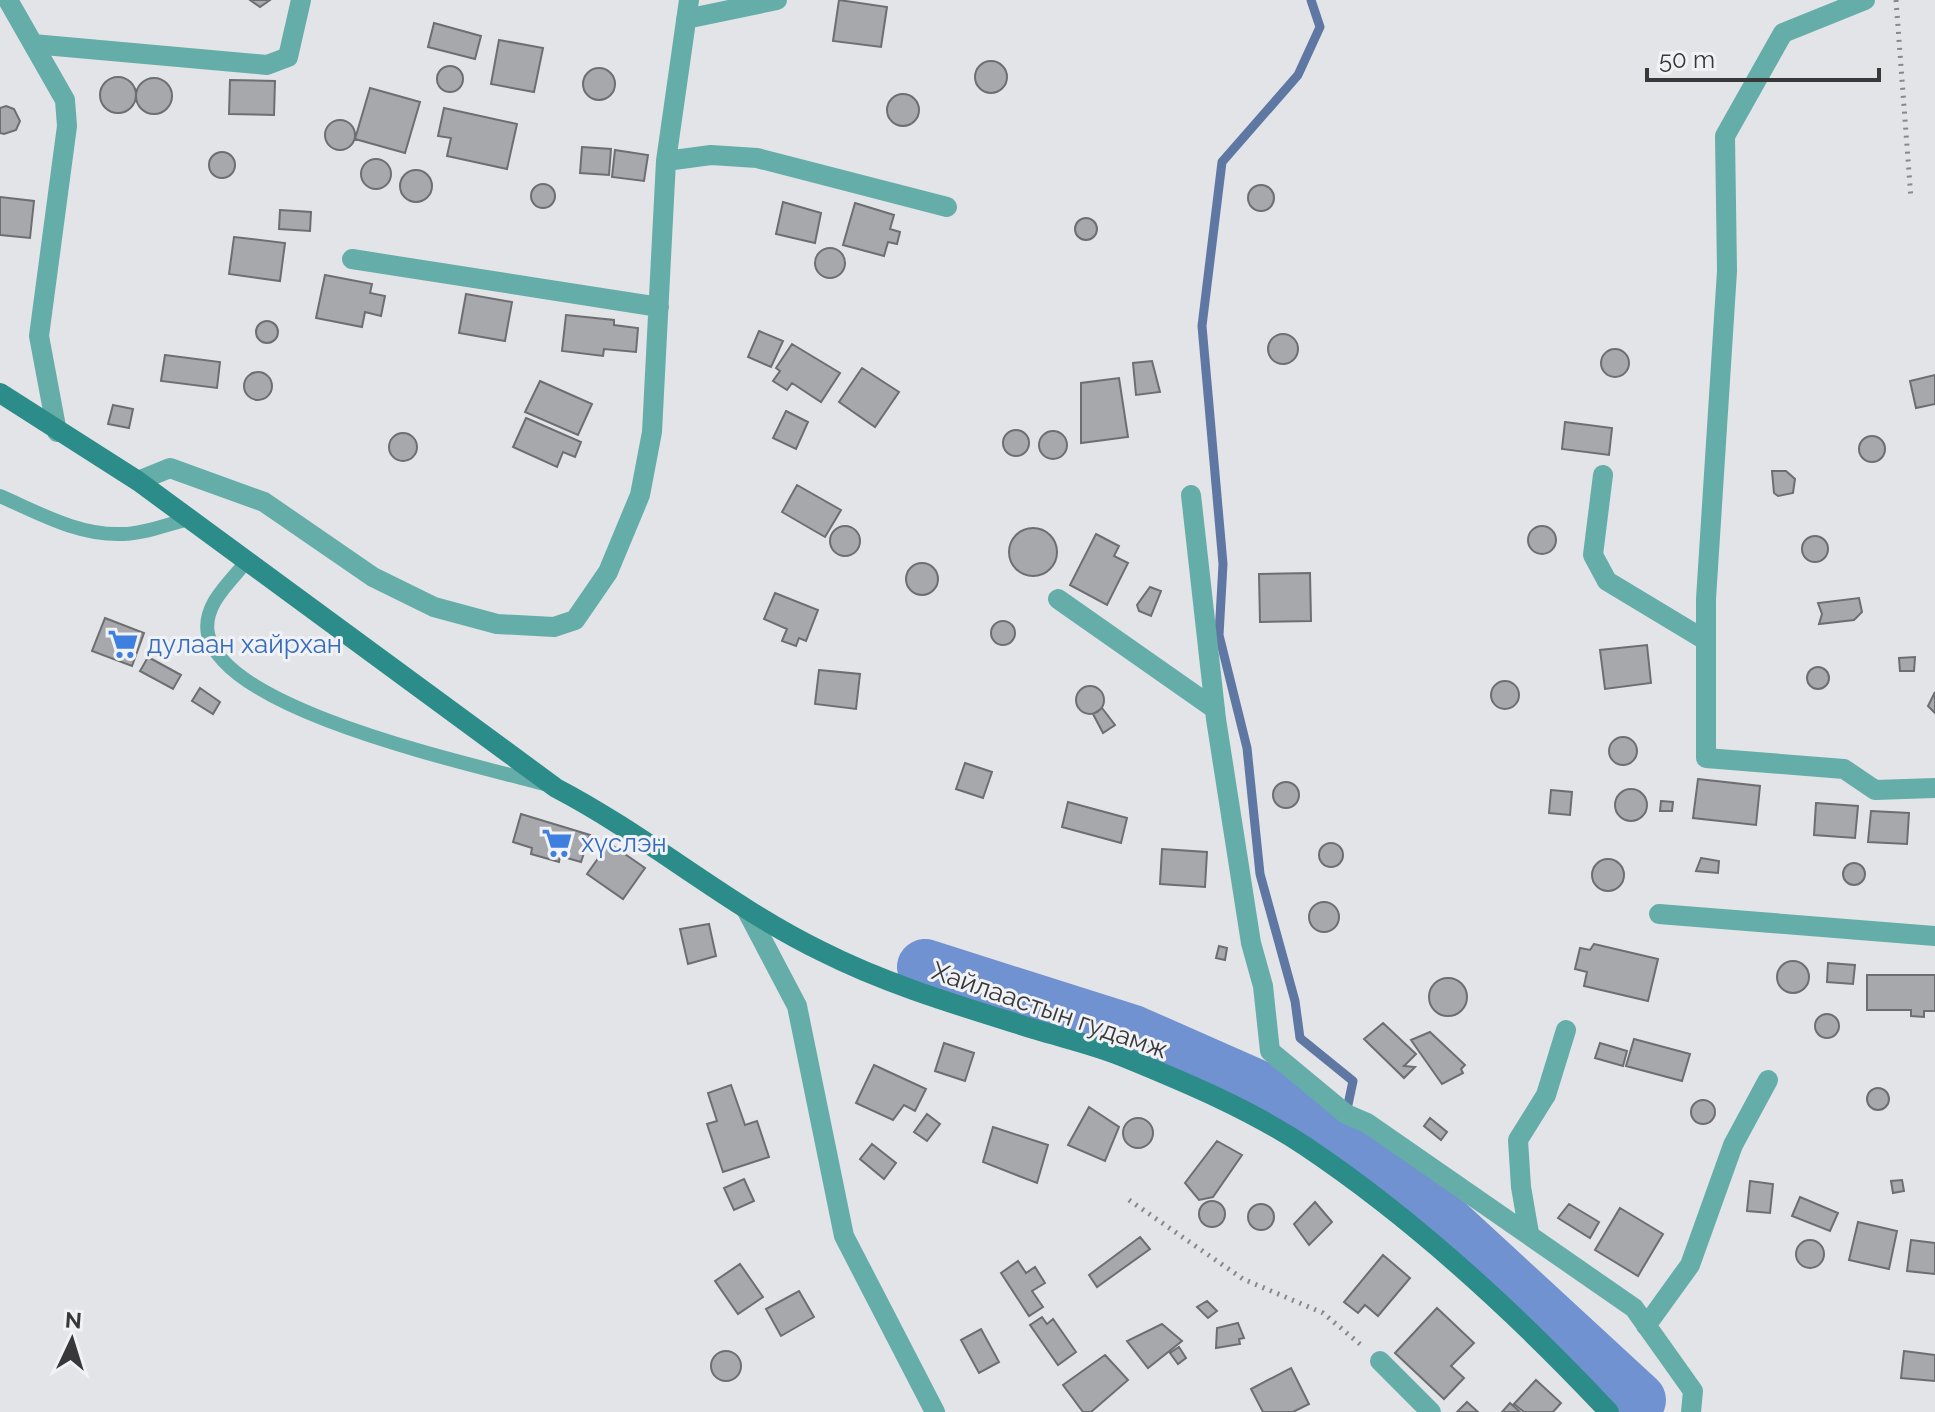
<svg xmlns="http://www.w3.org/2000/svg" width="1935" height="1412" viewBox="0 0 1935 1412" font-family="Raleway,sans-serif">
<rect width="100%" height="100%" fill="#e3e4e7"/>
<g fill="none" stroke-linecap="round" stroke-linejoin="round">
<!-- stream -->
<path stroke="#5f77a3" stroke-width="9" d="M1311 0 1320 27 1298 75 1222 162 1202 326 1223 564 1219 635 1247 748 1260 874 1295 1001 1300 1038 1353 1081 1346 1114 1350 1138"/>
<!-- river -->
<path stroke="#7092d0" stroke-width="56" d="M925 967 1133 1033 1287 1101 1358 1142 1638 1400"/>
</g>
<!-- building -->
<path fill="#a7a8ab" stroke="#6d6e71" stroke-width="2" d="M250 0H270L260 7Z
M839 0 887 7 881 47 833 41Z
M434 23 481 36 475 59 428 47Z
M499 40 543 48 534 92 491 84Z
M975 77a16 16 0 1 1 32 0a16 16 0 1 1-32 0Z
M437 79a13 13 0 1 1 26 0a13 13 0 1 1-26 0Z
M583 84a16 16 0 1 1 32 0a16 16 0 1 1-32 0Z
M100 95a18 18 0 1 1 36 0a18 18 0 1 1-36 0Z
M136 96a18 18 0 1 1 36 0a18 18 0 1 1-36 0Z
M230 80 275 81 274 115 229 114Z
M370 88 420 102 405 153 355 139Z
M887 110a16 16 0 1 1 32 0a16 16 0 1 1-32 0Z
M6 106 14 109 20 121 16 130 4 134 0 133V108Z
M444 108 517 124 507 169 447 156 451 138 438 136Z
M325 135a15 15 0 1 1 30 0a15 15 0 1 1-30 0Z
M582 147 611 149 609 175 580 173Z
M615 150 648 155 644 181 612 177Z
M209 165a13 13 0 1 1 26 0a13 13 0 1 1-26 0Z
M361 174a15 15 0 1 1 30 0a15 15 0 1 1-30 0Z
M400 186a16 16 0 1 1 32 0a16 16 0 1 1-32 0Z
M531 196a12 12 0 1 1 24 0a12 12 0 1 1-24 0Z
M1248 198a13 13 0 1 1 26 0a13 13 0 1 1-26 0Z
M0 197 34 201 30 238 0 235Z
M783 202 821 213 815 243 776 234Z
M855 203 894 215 890 229 900 232 897 244 888 242 884 256 843 245Z
M280 210 311 212 310 231 279 229Z
M1075 229a11 11 0 1 1 22 0a11 11 0 1 1-22 0Z
M234 237 285 243 280 281 229 274Z
M815 263a15 15 0 1 1 30 0a15 15 0 1 1-30 0Z
M325 275 372 284 370 293 385 296 381 316 365 312 362 327 316 318Z
M466 294 512 302 505 341 459 333Z
M566 315 614 320V325L638 328 636 352 604 349 603 356 562 351Z
M256 332a11 11 0 1 1 22 0a11 11 0 1 1-22 0Z
M759 331 783 341 771 367 748 357Z
M1268 349a15 15 0 1 1 30 0a15 15 0 1 1-30 0Z
M792 344 840 373 821 402 792 383 787 390 773 381 780 371 776 368Z
M1601 363a14 14 0 1 1 28 0a14 14 0 1 1-28 0Z
M165 355 220 362 217 388 161 381Z
M1152 361 1160 392 1136 395 1133 363Z
M862 368 899 392 875 427 839 402Z
M244 386a14 14 0 1 1 28 0a14 14 0 1 1-28 0Z
M1935 375V404L1916 408 1910 381Z
M1119 378 1128 437 1081 443V383Z
M540 381 592 404 578 435 525 412Z
M113 405 133 409 129 428 108 424Z
M786 411 808 422 796 449 773 438Z
M526 418 581 442 575 457 563 452 557 467 513 447Z
M1565 422 1612 428 1609 455 1562 449Z
M1003 443a13 13 0 1 1 26 0a13 13 0 1 1-26 0Z
M1039 445a14 14 0 1 1 28 0a14 14 0 1 1-28 0Z
M389 447a14 14 0 1 1 28 0a14 14 0 1 1-28 0Z
M1859 449a13 13 0 1 1 26 0a13 13 0 1 1-26 0Z
M1772 471H1786L1795 479 1793 493 1778 496 1774 493Z
M797 485 841 510 825 537 782 512Z
M830 541a15 15 0 1 1 30 0a15 15 0 1 1-30 0Z
M1528 540a14 14 0 1 1 28 0a14 14 0 1 1-28 0Z
M1009 552a24 24 0 1 1 48 0a24 24 0 1 1-48 0Z
M1096 534 1119 546 1114 556 1128 563 1107 605 1070 585Z
M1802 549a13 13 0 1 1 26 0a13 13 0 1 1-26 0Z
M906 579a16 16 0 1 1 32 0a16 16 0 1 1-32 0Z
M1310 573 1311 621 1260 622 1259 574Z
M1150 587 1161 591 1151 616 1139 611 1137 605Z
M775 593 818 610 806 641 799 638 796 646 782 641 787 629 764 619Z
M1859 598 1862 612 1854 620 1819 624 1822 614 1818 603Z
M105 618 144 633 132 666 92 651Z
M991 633a12 12 0 1 1 24 0a12 12 0 1 1-24 0Z
M1647 645 1651 683 1605 689 1600 650Z
M148 657 181 675 173 689 140 671Z
M1915 657 1914 671H1900L1899 658Z
M1807 678a11 11 0 1 1 22 0a11 11 0 1 1-22 0Z
M819 670 860 674 856 709 815 704Z
M1491 695a14 14 0 1 1 28 0a14 14 0 1 1-28 0Z
M1076 700a14 14 0 1 1 28 0a14 14 0 1 1-28 0Z
M200 688 220 702 213 714 192 701Z
M1935 692V713L1928 706Z
M1102 708 1115 725 1103 733 1093 714Z
M1609 751a14 14 0 1 1 28 0a14 14 0 1 1-28 0Z
M965 763 992 772 983 798 956 789Z
M1698 779 1760 786 1756 825 1693 818Z
M1273 795a13 13 0 1 1 26 0a13 13 0 1 1-26 0Z
M1615 805a16 16 0 1 1 32 0a16 16 0 1 1-32 0Z
M1551 790 1572 792 1570 815 1549 813Z
M1661 801 1673 802 1672 811H1660Z
M1068 802 1127 818 1121 843 1062 827Z
M1816 803 1858 806 1855 838 1814 835Z
M1871 811 1909 813 1907 844 1868 842Z
M521 814 590 835 581 862 560 856 559 862 531 854 532 848 513 842Z
M609 843 645 868 623 899 587 874Z
M1319 855a12 12 0 1 1 24 0a12 12 0 1 1-24 0Z
M1162 849 1207 852 1205 887 1160 884Z
M1701 858 1719 861 1718 873 1696 871Z
M1592 875a16 16 0 1 1 32 0a16 16 0 1 1-32 0Z
M1843 874a11 11 0 1 1 22 0a11 11 0 1 1-22 0Z
M1309 917a15 15 0 1 1 30 0a15 15 0 1 1-30 0Z
M709 924 716 956 688 964 680 929Z
M1594 944 1658 959 1648 1001 1584 986 1587 972 1575 969 1580 948 1590 950Z
M1219 946 1227 948 1225 960 1216 958Z
M1777 977a16 16 0 1 1 32 0a16 16 0 1 1-32 0Z
M1828 963 1855 965 1853 984 1827 982Z
M1867 975H1935V1011H1924V1017L1911 1016V1010H1867Z
M1429 997a19 19 0 1 1 38 0a19 19 0 1 1-38 0Z
M1815 1026a12 12 0 1 1 24 0a12 12 0 1 1-24 0Z
M1383 1023 1416 1054 1404 1066 1415 1067 1404 1078 1364 1039Z
M1430 1032 1465 1065 1461 1069 1463 1073 1442 1084 1411 1040Z
M1634 1039 1690 1054 1682 1081 1626 1066Z
M944 1043 974 1053 965 1081 935 1071Z
M1600 1043 1627 1051 1623 1066 1595 1058Z
M874 1065 926 1089 915 1111 904 1105 893 1120 856 1103Z
M731 1085 745 1125 757 1121 769 1157 723 1172 707 1124 717 1121 708 1093Z
M1867 1099a11 11 0 1 1 22 0a11 11 0 1 1-22 0Z
M1691 1112a12 12 0 1 1 24 0a12 12 0 1 1-24 0Z
M1089 1107 1119 1127 1105 1161 1068 1145Z
M927 1114 940 1124 927 1141 914 1132Z
M1430 1118 1447 1132 1441 1140 1424 1126Z
M1123 1133a15 15 0 1 1 30 0a15 15 0 1 1-30 0Z
M993 1127 1048 1145 1037 1183 983 1162Z
M1217 1141 1242 1155 1213 1197 1199 1200 1185 1183Z
M872 1144 896 1163 884 1179 860 1159Z
M744 1179 754 1201 734 1210 724 1188Z
M1902 1180 1904 1191 1893 1193 1891 1181Z
M1750 1181 1773 1184 1770 1213 1747 1211Z
M1800 1197 1838 1213 1830 1231 1792 1216Z
M1199 1214a13 13 0 1 1 26 0a13 13 0 1 1-26 0Z
M1315 1202 1332 1222 1309 1245 1294 1224Z
M1569 1204 1599 1222 1590 1238 1558 1218Z
M1248 1217a13 13 0 1 1 26 0a13 13 0 1 1-26 0Z
M1620 1208 1663 1234 1638 1276 1595 1250Z
M1858 1222 1897 1231 1889 1269 1849 1260Z
M1140 1237 1150 1249 1097 1287 1089 1275Z
M1796 1254a14 14 0 1 1 28 0a14 14 0 1 1-28 0Z
M1911 1240 1935 1243V1274L1907 1271Z
M1383 1255 1410 1278 1378 1316 1365 1305 1358 1313 1344 1302Z
M1018 1261 1026 1273 1035 1267 1045 1283 1032 1291 1043 1307 1029 1316 1001 1273Z
M740 1264 763 1297 738 1314 715 1281Z
M799 1291 814 1317 781 1336 766 1309Z
M1207 1301 1217 1311 1208 1318 1197 1307Z
M1437 1308 1474 1343 1451 1366 1464 1378 1444 1399 1395 1353Z
M1042 1317 1047 1324 1053 1319 1076 1352 1058 1365 1030 1325Z
M1238 1323 1244 1338 1239 1339 1240 1344 1216 1348 1217 1328Z
M1162 1324 1182 1341 1148 1368 1127 1341Z
M981 1329 999 1362 979 1373 961 1340Z
M1179 1347 1186 1358 1178 1364 1170 1353Z
M1904 1351 1935 1355V1381L1901 1378Z
M711 1366a15 15 0 1 1 30 0a15 15 0 1 1-30 0Z
M1105 1355 1128 1380 1091 1412H1083L1063 1385Z
M1291 1368 1309 1404 1293 1412H1263L1251 1389Z
M1536 1380 1561 1403 1553 1412H1524L1514 1404Z
M1467 1402 1478 1412H1457Z
M1510 1403 1520 1412H1502Z"/>
<g fill="none" stroke-linecap="round" stroke-linejoin="round">
<!-- path -->
<path stroke="#88888a" stroke-width="5" stroke-dasharray="2 6" stroke-linecap="butt" d="M1896 0 1911 199
M1129 1200 1243 1279 1323 1313 1361 1345"/>
<!-- lane -->
<path stroke="#65ada9" stroke-width="14" d="M0 496C39 513 79 536 123 534 144 534 168 524 189 519
M247 561C231 581 202 605 208 634 225 712 473 764 544 784"/>
<!-- street -->
<path stroke="#65ada9" stroke-width="20" d="M8 0 65 100 67 126 39 336 57 432
M1865 0 1783 33 1725 136 1727 271 1706 599V758L1844 769 1875 790 1935 788
M686 19 777 0
M33 44 267 65 288 57 301 0
M666 161 711 155 757 158 947 207
M352 259 659 307
M1603 475 1593 555 1607 581 1705 640
M138 481 170 468 264 502 373 577 434 607 497 624 554 627 575 620 608 572 640 495 652 432 666 161 689 0
M1191 495 1216 719 1251 943 1263 986 1270 1051 1346 1114 1367 1123 1634 1308 1693 1391 1691 1412
M1058 599 1215 709
M746 909 797 1006 844 1236 935 1412
M1659 914 1935 936
M1529 1233 1521 1187 1518 1140 1546 1095 1566 1030
M1646 1326 1690 1265 1733 1145 1768 1080
M1380 1361 1431 1412"/>
<!-- secondary -->
<path stroke="#2b8c89" stroke-width="20" d="M0 393 138 481 556 788C648 836 727 905 821 951 890 986 964 1007 1037 1030 1067 1039 1098 1046 1126 1058 1187 1083 1251 1110 1305 1146 1417 1221 1517 1314 1609 1412"/>
</g>
<!-- icons -->
<defs>
<g id="supermarket-bare" transform="scale(2.4)"><path d="M-6-5.5h2.5l.6 2H6L4.5 2H-2.5L-4.4-4H-6ZM-1.5 3.2a1.3 1.3 0 1 0 .1 0ZM3 3.2a1.3 1.3 0 1 0 .1 0Z" fill="#3f7fe0" stroke="#f1f2f5" stroke-width="2.5" paint-order="stroke"/></g>
</defs>
<g fill-rule="evenodd">
<use href="#supermarket-bare" x="123" y="644"/>
<use href="#supermarket-bare" x="557" y="843"/>
</g>
<g text-anchor="middle" dominant-baseline="central" stroke-width="6" stroke-linejoin="round" paint-order="stroke">
<!-- shop labels -->
<g font-size="26" fill="#366cbe" stroke="#f1f2f5" text-anchor="start">
<text x="147" y="644">дулаан хайрхан</text>
<text x="581" y="843">хүслэн</text>
</g>
<!-- street labels -->
<g font-size="26" fill="#383839" stroke="#f1f2f5">
<text transform="translate(1050 1010) rotate(19)">Хайлаастын гудамж</text>
</g>
</g>
<!-- north arrow -->
<g transform="translate(72 1340) rotate(4)" stroke="#f1f2f5" stroke-width="6" paint-order="stroke">
<path d="M0-6L14 30L0 20L-14 30Z" fill="#383839"/>
<text y="-12" font-size="22" font-weight="bold" text-anchor="middle" fill="#383839">N</text>
</g>
<!-- scale -->
<path d="M1647 68v12h232v-12" fill="none" stroke="#383839" stroke-width="4"/>
<text x="1659" y="68" font-size="24" fill="#383839" stroke="#f1f2f5" stroke-width="6" paint-order="stroke">50 m</text>
</svg>
